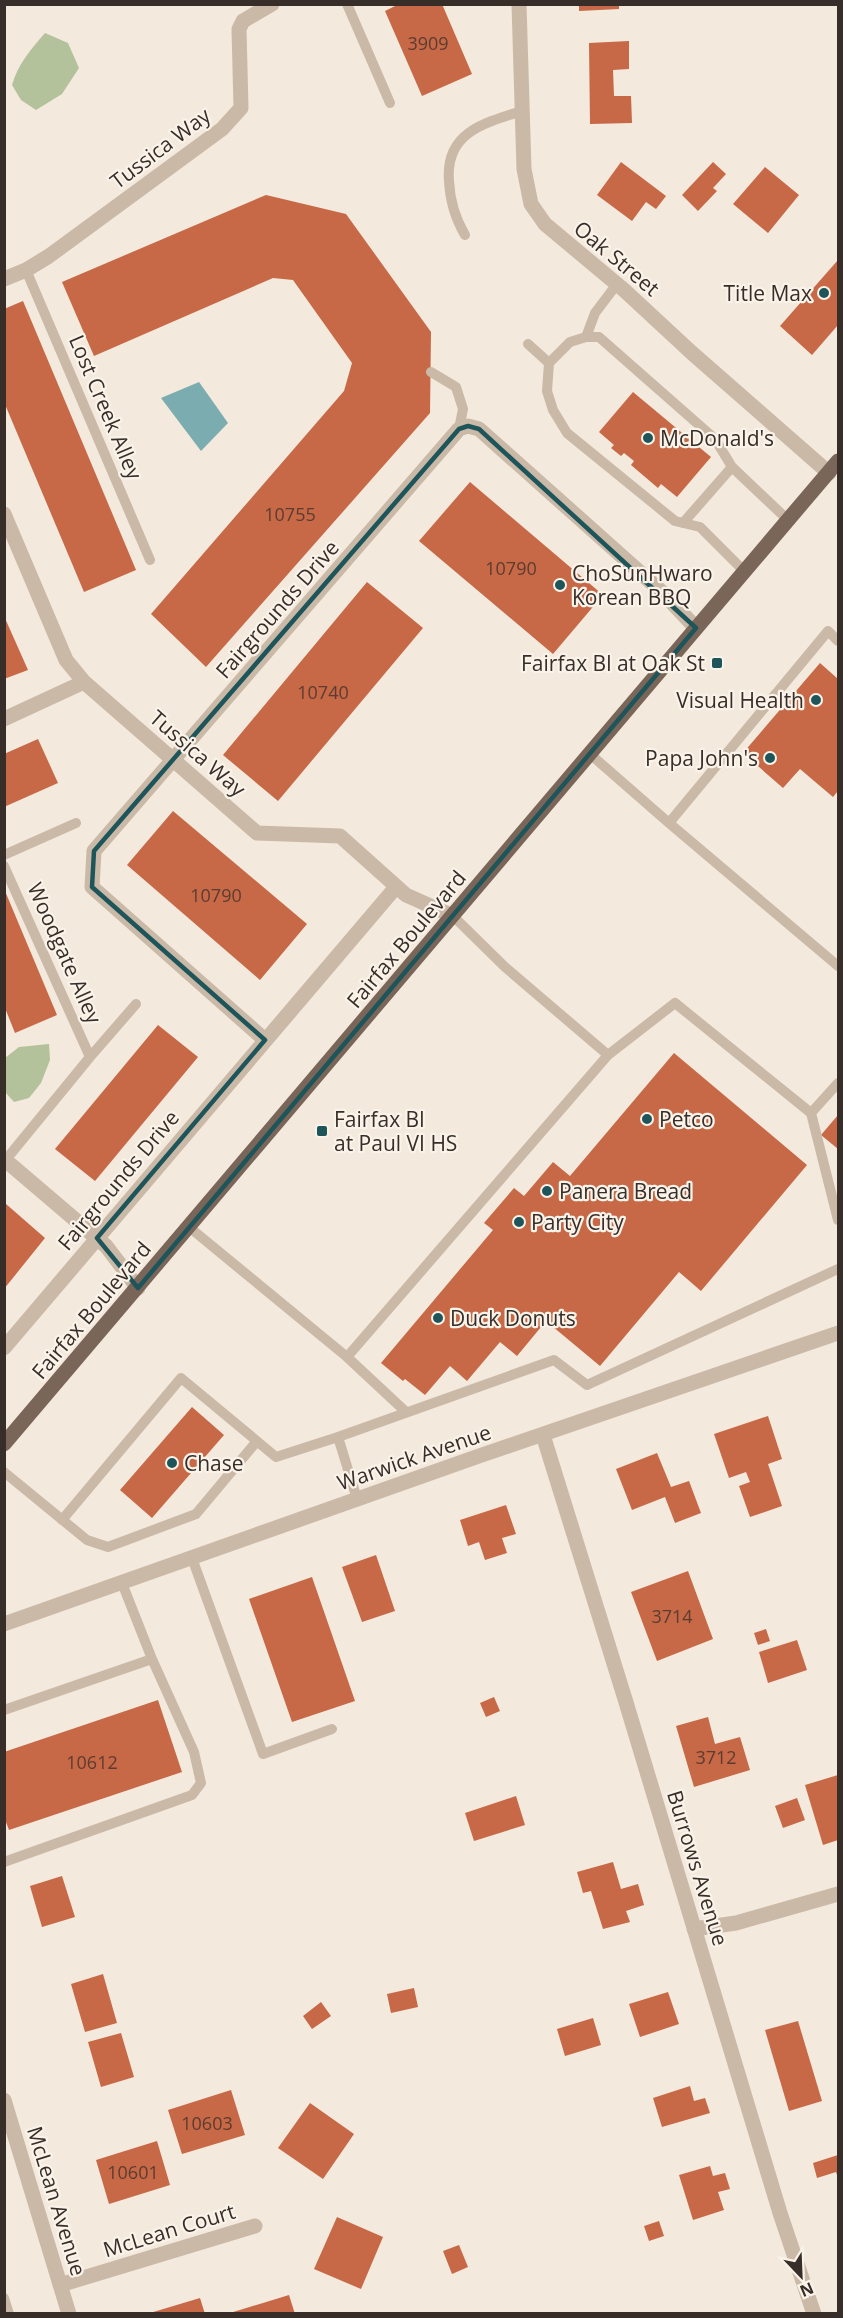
<svg xmlns="http://www.w3.org/2000/svg" width="843" height="2318" viewBox="0 0 843 2318" font-family="'Open Sans',sans-serif">
<rect width="100%" height="100%" fill="#f3e9dd"/>
<!-- green -->
<path fill="#b4c29c" d="M45 33 68 43 79 68 62 94 36 110 21 100 12 85C18 64 31 49 45 33Z
M49 1044 50 1060 41 1083 29 1098 14 1102 5 1092V1058L19 1047Z"/>
<!-- water -->
<path fill="#7badb0" d="M199 382 228 423 201 451 161 398Z"/>
<!-- building -->
<path fill="#c76846" d="M399 4H442L472 74 422 96 385 11Z
M579 4H619V9L579 11Z
M629 41V69L613 70 614 96H631L632 123 590 124 589 43Z
M621 162 666 196 656 209 646 202 632 221 597 195Z
M713 162 726 174 713 188 717 191 698 211 682 195Z
M765 167 799 195 768 233 733 204Z
M266 195 346 214 431 332 430 413 206 667 151 614 344 391 352 363 293 280 273 278 94 356 62 282Z
M838 260V325L812 355 780 326Z
M23 301 136 570 84 592 4 402V309Z
M633 392 711 457 677 497 661 484 658 488 631 465 634 461 624 453 621 456 611 448 614 445 599 432Z
M470 482 603 595 553 654 419 541Z
M367 582 423 628 278 801 223 755Z
M4 616 28 670 4 679Z
M820 663 838 679V791L833 797 800 769 783 788 743 753Z
M38 739 58 783 4 807V754Z
M173 811 307 924 260 980 127 865Z
M5 891 57 1015 15 1033 5 1008Z
M158 1025 198 1057 95 1181 55 1149Z
M674 1053 807 1165 701 1291 679 1272 600 1366 546 1321 517 1356 500 1342 467 1381 450 1366 425 1395 405 1379 403 1381 381 1363 493 1230 484 1223 514 1188 524 1196 553 1162 570 1176Z
M838 1115V1149L821 1135Z
M6 1204 45 1238 4 1289V1206Z
M192 1407 224 1435 152 1518 120 1490Z
M768 1416 782 1459 768 1464 782 1506 750 1517 739 1486 750 1482 746 1472 729 1478 714 1434Z
M657 1453 671 1487 689 1481 701 1513 675 1523 665 1497 632 1510 616 1469Z
M506 1505 516 1534 502 1538 507 1553 485 1560 479 1542 468 1546 460 1520Z
M376 1555 395 1611 362 1622 342 1567Z
M688 1571 713 1639 657 1661 631 1592Z
M312 1577 355 1701 292 1722 249 1599Z
M766 1629 770 1641 758 1645 754 1633Z
M797 1640 807 1670 768 1683 759 1652Z
M494 1697 500 1711 486 1717 480 1703Z
M158 1700 182 1772 9 1830 4 1817V1752Z
M708 1717 715 1744 740 1737 750 1770 694 1787 676 1726Z
M838 1775V1840L823 1845 805 1785Z
M516 1796 525 1825 474 1841 465 1813Z
M797 1798 805 1820 783 1828 775 1806Z
M613 1862 621 1889 638 1884 644 1905 626 1911 630 1922 603 1929 591 1891 583 1893 577 1872Z
M62 1876 75 1917 42 1927 30 1886Z
M103 1974 117 2023 85 2032 71 1984Z
M414 1988 418 2007 391 2013 387 1994Z
M668 1992 679 2024 640 2037 629 2004Z
M321 2002 331 2016 312 2029 303 2016Z
M593 2018 601 2045 565 2056 557 2029Z
M798 2021 822 2101 789 2111 765 2030Z
M121 2033 134 2077 101 2087 88 2042Z
M690 2086 694 2101 705 2098 710 2113 662 2127 653 2098Z
M231 2090 245 2135 182 2154 168 2110Z
M310 2103 354 2134 323 2179 278 2148Z
M157 2141 170 2185 109 2204 96 2160Z
M838 2155V2178L836 2172 817 2178 813 2163Z
M710 2166 713 2176 725 2173 730 2189 718 2192 724 2210 693 2220 679 2175Z
M337 2217 383 2237 361 2289 314 2269Z
M659 2221 664 2236 649 2241 644 2226Z
M459 2245 468 2267 452 2274 443 2251Z
M289 2295 295 2314H230V2313Z
M200 2298 205 2314H150V2313Z"/>
<g fill="none" stroke-linecap="round" stroke-linejoin="round">
<!-- service -->
<path stroke="#cbb9a8" stroke-width="10" d="M347 4 390 103
M465 235C455 218 450 201 449 181 445 133 483 123 522 111
M26 270 150 560
M586 337 595 313 617 284
M528 344 549 363
M431 372 456 387 463 409 459 429
M683 523 732 467
M744 571 700 527 675 521 567 433 553 410 547 391 549 363 570 342 586 337H599L715 439 732 467 788 520
M590 754 669 823 838 966
M669 823 828 631 838 641
M4 855 76 823
M4 866 90 1057
M608 1055 675 1003 811 1113 838 1083
M811 1113 838 1220
M4 1162 90 1057 136 1004
M189 1227 347 1357 608 1055 505 967 453 916
M347 1357 406 1412
M4 1472 87 1540 108 1547 196 1514 257 1441
M357 1499 338 1437 554 1360 587 1385 838 1269
M62 1520 181 1378 276 1457 338 1437
M192 1558 263 1754 332 1729
M4 1710 152 1659
M4 1862 192 1795 201 1783 194 1752 152 1659 122 1583
M4 2298 9 2314"/>
<!-- minor -->
<path stroke="#cbb9a8" stroke-width="15" d="M4 279 26 270 49 256 222 129 241 108 239 29 243 21 272 4
M4 514 66 660 84 682 257 833 340 836 406 895 453 916
M4 719 84 682
M265 1040 92 887 94 851 459 429 468 426 479 429 662 592 696 628
M4 1159 106 1246 138 1288
M4 1348 396 887
M543 1435 625 1699 780 2213 814 2314
M4 1624 479 1456 838 1333
M694 1929 736 1923 838 1894
M4 2100 69 2314
M60 2285 255 2226"/>
<!-- tertiary -->
<path stroke="#cbb9a8" stroke-width="15" d="M519 4 524 169 531 204 545 224 624 290 692 353 829 473"/>
<!-- primary -->
<path stroke="#7a6559" stroke-width="15" d="M4 1444 838 461"/>
</g>
<!-- marked area -->
<path fill="none" stroke="#1d555a" stroke-width="4.5" stroke-linejoin="round" d="M468 426 479 429 696 628 138 1288 97 1238 265 1040 92 887 94 851 459 429Z"/>
<!-- markers -->
<g fill="#1d555a" stroke="#faf3e9" stroke-width="2">
<circle cx="824" cy="293" r="6"/>
<circle cx="648" cy="438" r="6"/>
<circle cx="560" cy="585" r="6"/>
<rect x="711" y="657" width="12" height="12" rx="3"/>
<circle cx="816" cy="700" r="6"/>
<circle cx="770" cy="758" r="6"/>
<circle cx="647" cy="1119" r="6"/>
<rect x="316" y="1125" width="12" height="12" rx="3"/>
<circle cx="547" cy="1191" r="6"/>
<circle cx="519" cy="1222" r="6"/>
<circle cx="438" cy="1318" r="6"/>
<circle cx="172" cy="1463" r="6"/>
</g>
<g text-anchor="middle" dominant-baseline="central" stroke-width="4.5" stroke-linejoin="round" paint-order="stroke">
<!-- number labels -->
<g font-size="18" fill="#5c3c30">
<text x="428" y="43">3909</text>
<text x="290" y="514">10755</text>
<text x="511" y="568">10790</text>
<text x="323" y="692">10740</text>
<text x="216" y="895">10790</text>
<text x="672" y="1616">3714</text>
<text x="716" y="1757">3712</text>
<text x="92" y="1762">10612</text>
<text x="207" y="2123">10603</text>
<text x="133" y="2172">10601</text>
</g>
<!-- street labels -->
<g font-size="21" fill="#382e29" stroke="#faf3e9">
<text transform="translate(160 148) rotate(-37)">Tussica Way</text>
<text transform="translate(617 258) rotate(40)">Oak Street</text>
<text transform="translate(106 407) rotate(67)">Lost Creek Alley</text>
<text transform="translate(277 609) rotate(-49)">Fairgrounds Drive</text>
<text transform="translate(198 753) rotate(41)">Tussica Way</text>
<text transform="translate(406 939) rotate(-50)">Fairfax Boulevard</text>
<text transform="translate(65 953) rotate(66)">Woodgate Alley</text>
<text transform="translate(118 1180) rotate(-50)">Fairgrounds Drive</text>
<text transform="translate(91 1310) rotate(-50)">Fairfax Boulevard</text>
<text transform="translate(414 1457) rotate(-19)">Warwick Avenue</text>
<text transform="translate(698 1868) rotate(73)">Burrows Avenue</text>
<text transform="translate(57 2201) rotate(73)">McLean Avenue</text>
<text transform="translate(169 2230) rotate(-17)">McLean Court</text>
</g>
<!-- poi labels -->
<g font-size="21" fill="#382e29" stroke="#faf3e9" text-anchor="start">
<text x="812" y="293" text-anchor="end">Title Max</text>
<text x="660" y="438">McDonald's</text>
<text x="572" y="573">ChoSunHwaro<tspan x="572" dy="24">Korean BBQ</tspan></text>
<text x="705" y="663" text-anchor="end">Fairfax Bl at Oak St</text>
<text x="804" y="700" text-anchor="end">Visual Health</text>
<text x="758" y="758" text-anchor="end">Papa John's</text>
<text x="334" y="1119">Fairfax Bl<tspan x="334" dy="24">at Paul VI HS</tspan></text>
<text x="659" y="1119">Petco</text>
<text x="559" y="1191">Panera Bread</text>
<text x="531" y="1222">Party City</text>
<text x="450" y="1318">Duck Donuts</text>
<text x="184" y="1463">Chase</text>
</g>
</g>
<!-- border -->
<rect width="843" height="2318" fill="none" stroke="#382e29" stroke-width="12"/>
<!-- north arrow -->
<g transform="translate(801 2276) rotate(157)" stroke="#faf3e9" stroke-width="4.5" paint-order="stroke">
<path d="M0-4.5L10 22L0 15L-10 22Z" fill="#382e29"/>
<text y="-9" font-size="16" font-weight="bold" text-anchor="middle" fill="#382e29">N</text>
</g>
</svg>
